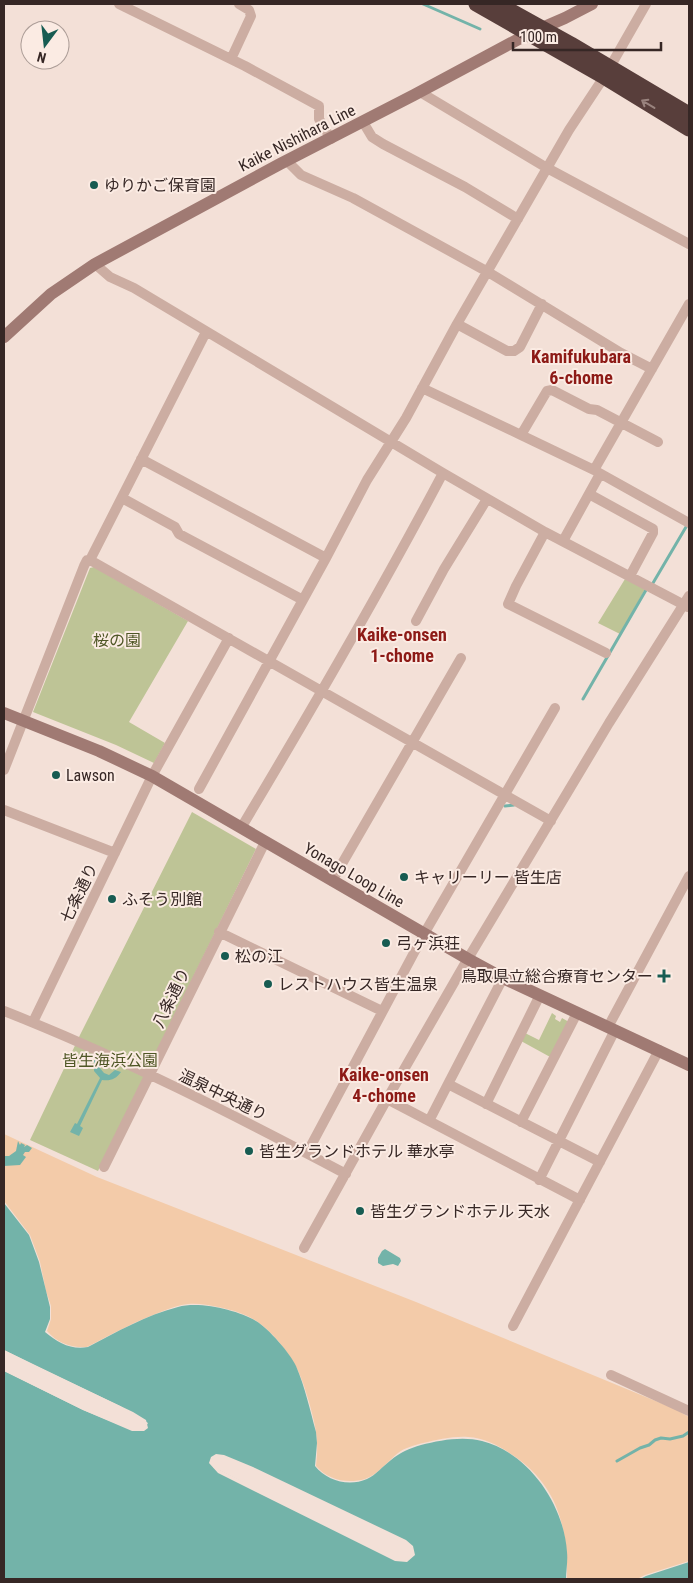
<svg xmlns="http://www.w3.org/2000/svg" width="693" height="1583" viewBox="0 0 693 1583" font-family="'Roboto Condensed','Noto Sans JP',sans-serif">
<rect width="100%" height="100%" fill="#f3e0d7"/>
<!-- green -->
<path fill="#bec496" d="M94 567 188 621 129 722 165 743 154 763 116 745 33 712 90 568Z
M625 579 645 589 620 634 598 623Z
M192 812 256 849 98 1171 30 1140 80 1035Z
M552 1013 556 1016 555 1019 560 1022 562 1018 569 1022 552 1058 521 1041 525 1033 539 1040Z"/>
<!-- sand -->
<path fill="#f3cba9" d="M4 1134 97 1177 416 1302 675 1409 689 1417V1561L645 1575 637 1579H567C568 1528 558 1486 514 1456 500 1446 485 1438 468 1437 453 1436 437 1440 423 1443 415 1445 404 1448 398 1453 388 1461 377 1475 365 1479 347 1484 328 1480 316 1466 319 1439 316 1428 309 1402 301 1375 297 1364 279 1342 260 1320 247 1313 218 1307 208 1305 198 1303 188 1304 179 1305 171 1308 163 1311 136 1321 112 1334 87 1347 72 1348 57 1343 47 1331L51 1319V1306L46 1291 40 1262 30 1235 4 1201Z"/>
<!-- water -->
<path fill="#73b3a9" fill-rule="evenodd" d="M94 1060 100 1062 99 1067 104 1073 109 1075 115 1070 121 1072C116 1079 111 1081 102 1080L80 1126 83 1128 79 1136 70 1132 75 1123 77 1124 100 1078 94 1071Z
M18 1141 20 1145 21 1143 25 1145 24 1147 27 1145 32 1148 29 1152H25L23 1155 26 1157 20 1165 4 1166V1156H9L16 1151Z
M4 1203 29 1235 39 1262 50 1307V1319L45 1332C58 1343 71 1350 88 1347 117 1332 146 1315 178 1307 200 1301 237 1310 256 1321 268 1328 291 1354 296 1366 305 1387 310 1410 316 1432L317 1443 315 1466C327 1481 349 1487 367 1479 376 1475 383 1466 391 1460 399 1453 410 1448 421 1445 440 1440 463 1436 482 1441 529 1453 564 1505 567 1552 568 1561 566 1571 566 1579H4V1371L83 1410 132 1430H144L148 1423 120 1406 4 1350ZM224 1456 412 1547 414 1555 406 1561 396 1560 213 1467 212 1458Z
M385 1249 400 1258 401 1261 398 1266 393 1264 383 1266 378 1263V1258L382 1251Z
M689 1562V1579H640L646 1576Z"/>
<!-- pier -->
<path fill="#f3e0d7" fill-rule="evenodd" d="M4 1350 36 1366 133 1412 146 1420 148 1428 144 1431H132L83 1410 4 1371 5 1369 84 1408 132 1428H143L145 1426 144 1422 132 1414 34 1369 4 1352Z
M216 1454 224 1455 253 1467 406 1540 413 1546 415 1555 407 1562 395 1561 218 1473 209 1463 211 1457ZM216 1458 224 1459 252 1471 404 1544 410 1548 411 1554 406 1558 397 1557 220 1470 213 1462Z"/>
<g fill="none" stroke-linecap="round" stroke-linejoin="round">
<!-- stream -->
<path stroke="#73b3a9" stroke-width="3" d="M423 4 480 29
M653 583 686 527
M583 699 646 590
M505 806 514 805
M617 1461 640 1448 649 1445 655 1440 661 1438 670 1439 683 1436 689 1432"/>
<!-- street -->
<path stroke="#ccada2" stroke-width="10" d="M119 4 245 66 319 106V119L331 139
M231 59 251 16 249 10 239 4
M610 67 646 4
M420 92 547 168 689 244
M363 122 372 137 383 144 465 187 518 219
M287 161 301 175 353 198 488 272 621 353 652 369
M95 264 110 277 134 288 443 473 545 532 688 607
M689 304 594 470 689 523
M457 324 569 130 604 77
M422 388 521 435
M141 459 326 558
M594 470 521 435 547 391 552 390 589 409 597 410 658 442
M589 494 653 529V533L630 576
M122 498 175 527 179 534 303 600
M545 532 516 586 508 604 606 653
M563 541 600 474
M90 560 206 332
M416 621 444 569 487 499
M4 770 84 566 87 560H90L551 821
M199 789 326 558 367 480 406 418 457 324 507 351H514L520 347 542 304
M4 810 115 853
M241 828C311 711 379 594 443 473
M332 881 461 658
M219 932 382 1011
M4 1011C121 1057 234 1115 346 1174
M33 1022 152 776 229 638
M608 1027 689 876
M448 1084 503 978
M486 1104 540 995
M429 1121 448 1084 600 1162
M521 1122 577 1013
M307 1153 424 934 555 708
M104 1167 265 842
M539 1180 615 1030
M580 1200 387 1099 463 967 609 723 689 596
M304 1248 387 1099
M513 1326 659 1050
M611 1375 689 1411"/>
<!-- secondary -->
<path stroke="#a07a73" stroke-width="12" d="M4 337 51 294 95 264 280 164 414 95 528 34 565 18 592 4
M4 713 99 751 152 776 468 959 503 978 689 1065"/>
<!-- highway -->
<path stroke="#583e3b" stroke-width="15" d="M476 4 604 77 689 129
M499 4 571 44 689 114"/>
</g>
<!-- one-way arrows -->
<defs><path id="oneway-shaft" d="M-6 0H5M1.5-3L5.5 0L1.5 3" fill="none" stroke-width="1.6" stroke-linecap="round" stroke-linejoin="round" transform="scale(1.25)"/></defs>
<use stroke="#99837e" href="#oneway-shaft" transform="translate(648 104) rotate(-149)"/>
<!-- markers -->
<g fill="#175c52" stroke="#fbebe3" stroke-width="2">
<circle cx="94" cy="185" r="5"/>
<circle cx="56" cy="775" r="5"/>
<circle cx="404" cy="877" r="5"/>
<circle cx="112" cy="899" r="5"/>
<circle cx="386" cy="943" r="5"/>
<circle cx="225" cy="956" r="5"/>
<path d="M661.5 968.5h5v5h5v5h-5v5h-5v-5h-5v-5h5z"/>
<circle cx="268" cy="984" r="5"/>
<circle cx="249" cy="1151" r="5"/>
<circle cx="360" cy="1211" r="5"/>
</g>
<g text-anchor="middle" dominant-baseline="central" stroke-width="4" stroke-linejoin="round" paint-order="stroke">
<!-- street labels -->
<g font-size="16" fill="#362725" stroke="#fbebe3">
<text transform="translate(297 138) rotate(-27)">Kaike Nishihara Line</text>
<text transform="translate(354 875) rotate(30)">Yonago Loop Line</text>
<text transform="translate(79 893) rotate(-64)">七条通り</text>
<text transform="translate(171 998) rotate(-64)">八条通り</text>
<text transform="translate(223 1095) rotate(26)">温泉中央通り</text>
</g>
<!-- poi labels -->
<g font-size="16" fill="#362725" stroke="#fbebe3" text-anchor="start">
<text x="104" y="185">ゆりかご保育園</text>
<text x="66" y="775">Lawson</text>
<text x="414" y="877">キャリーリー 皆生店</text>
<text x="122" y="899">ふそう別館</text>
<text x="396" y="943">弓ヶ浜荘</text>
<text x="235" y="956">松の江</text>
<text x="653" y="976" text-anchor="end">鳥取県立総合療育センター</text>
<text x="278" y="984">レストハウス皆生温泉</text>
<text x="259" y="1151">皆生グランドホテル 華水亭</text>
<text x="370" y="1211">皆生グランドホテル 天水</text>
</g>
<!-- park labels -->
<g font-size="16" fill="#4f5726" stroke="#fbebe3">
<text x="117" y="640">桜の園</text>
<text x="110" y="1060">皆生海浜公園</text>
</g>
<!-- neighbourhood labels -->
<g font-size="18" font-weight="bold" fill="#8d1a16" stroke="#fbebe3">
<text x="581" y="356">Kamifukubara<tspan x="581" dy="21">6-chome</tspan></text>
<text x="402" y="634">Kaike-onsen<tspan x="402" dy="21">1-chome</tspan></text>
<text x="384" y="1074">Kaike-onsen<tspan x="384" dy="21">4-chome</tspan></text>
</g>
</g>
<!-- border -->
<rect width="693" height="1583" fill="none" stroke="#362725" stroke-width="10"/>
<!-- north arrow -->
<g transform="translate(45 45) rotate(195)"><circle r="24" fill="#fbebe3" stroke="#ac9d97"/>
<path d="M0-4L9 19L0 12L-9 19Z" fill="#175c52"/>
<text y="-8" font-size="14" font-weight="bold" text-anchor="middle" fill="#362725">N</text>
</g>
<!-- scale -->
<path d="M513 42v8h148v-8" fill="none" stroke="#362725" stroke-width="2.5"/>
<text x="520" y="42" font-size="15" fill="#362725" stroke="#fbebe3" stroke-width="4" paint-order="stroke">100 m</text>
</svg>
